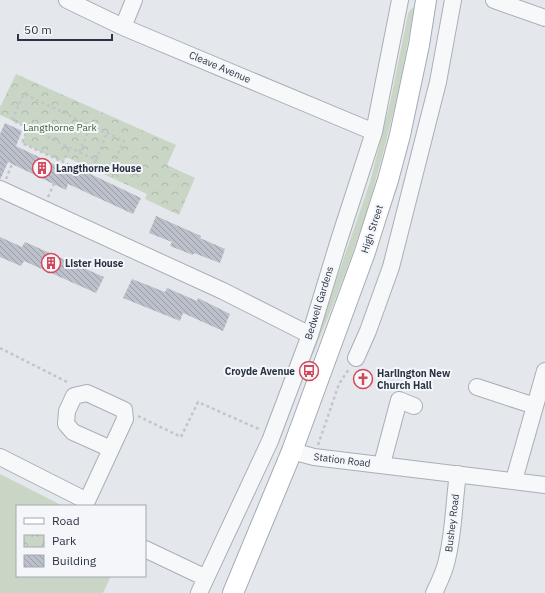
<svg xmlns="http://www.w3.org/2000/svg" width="545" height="593" viewBox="0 0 545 593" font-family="'IBM Plex Sans',sans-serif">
<defs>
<pattern id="park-crowns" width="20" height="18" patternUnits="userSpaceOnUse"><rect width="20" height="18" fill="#c9d6c5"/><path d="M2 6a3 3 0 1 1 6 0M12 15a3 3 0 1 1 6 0" fill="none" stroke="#adb8ab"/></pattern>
<pattern id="building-back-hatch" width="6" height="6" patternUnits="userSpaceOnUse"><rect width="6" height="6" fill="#bbc0ca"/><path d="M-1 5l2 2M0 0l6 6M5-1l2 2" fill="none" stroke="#989da6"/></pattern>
</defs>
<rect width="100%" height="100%" fill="#e4e7ec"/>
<!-- green -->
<path fill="#c9d6c5" d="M414 7C403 76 387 144 367 210 346 278 317 343 291 408L337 278 370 182 390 103 408 14 410 10Z
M0 474 63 506H17V576H111L103 593H0Z"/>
<!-- park -->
<path fill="url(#park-crowns)" d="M16 74 176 145 167 165 195 178 179 215 145 199 147 194 66 157 63 162 22 143 29 128 0 115V107Z"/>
<!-- building -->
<path fill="url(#building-back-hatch)" d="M5 123 22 131 16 146 64 169 67 163 141 198 133 214 68 184 66 190 8 162 0 180V134Z
M156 216 201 236 200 238 225 249 220 263 194 253 193 255 170 246 172 242 149 233Z
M0 237 22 247 25 242 104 277 96 293 24 261 21 266 0 257Z
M132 279 165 292 167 288 197 301 198 298 230 314 223 331 183 313 180 321 123 298Z"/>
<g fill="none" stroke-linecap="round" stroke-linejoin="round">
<!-- minor casing -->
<g stroke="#a9aeb7" stroke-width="18">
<path id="minor" d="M67 0 123 27 374 132
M494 0 545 18
M123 27 134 0
M0 189 223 291 310 335
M356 358 368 331 391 267 438 82 453 0
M477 387 535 406
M292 451 314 457 545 485
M0 457 87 501 125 419 124 410 87 393 74 396 67 411 66 424 73 432 111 449
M382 464 399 400 414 406
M514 480 545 371
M145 549 206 578
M199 593 270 441 310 335 339 240 374 132 400 0
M434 593C440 581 446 568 448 555 454 528 454 501 458 474"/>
</g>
<!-- major casing -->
<g stroke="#a3abb8" stroke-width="22">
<path id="major" d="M233 593 292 451 365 252 377 214 388 180 400 135 419 45 426 0"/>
</g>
<!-- path -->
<path stroke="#c2c5cb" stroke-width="2.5" stroke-dasharray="3 3" stroke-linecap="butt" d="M28 128 22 143 63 162 70 148
M79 152 91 126
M96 160 107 133
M92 168 96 160 12 120 24 94 124 141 112 166
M6 179 12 164
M48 197 54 184
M0 348 69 383
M138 416 181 437 198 402 261 430
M318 445 339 384 349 369"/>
<!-- minor -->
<use href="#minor" stroke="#f7f8fa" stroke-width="16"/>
<!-- major -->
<use href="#major" stroke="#fff" stroke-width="20"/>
</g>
<!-- icons -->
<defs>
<g id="building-ring" transform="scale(1)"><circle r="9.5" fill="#f4f6f9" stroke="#d1495b" stroke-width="1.5"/><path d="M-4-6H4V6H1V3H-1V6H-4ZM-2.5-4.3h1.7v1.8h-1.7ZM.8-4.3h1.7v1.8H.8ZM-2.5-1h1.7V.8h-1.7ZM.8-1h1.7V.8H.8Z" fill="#d1495b"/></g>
<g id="bus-ring" transform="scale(1)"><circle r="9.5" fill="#f4f6f9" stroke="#d1495b" stroke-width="1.5"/><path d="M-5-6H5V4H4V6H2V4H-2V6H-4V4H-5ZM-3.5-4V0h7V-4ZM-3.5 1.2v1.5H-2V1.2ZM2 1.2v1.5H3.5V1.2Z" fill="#d1495b"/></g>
<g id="church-ring" transform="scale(1)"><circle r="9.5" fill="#f4f6f9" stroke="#d1495b" stroke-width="1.5"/><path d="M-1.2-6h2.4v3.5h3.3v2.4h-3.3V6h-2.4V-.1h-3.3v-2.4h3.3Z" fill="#d1495b"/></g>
</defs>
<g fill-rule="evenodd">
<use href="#building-ring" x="42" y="168"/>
<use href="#building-ring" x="51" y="263"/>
<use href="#bus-ring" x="309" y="371"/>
<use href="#church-ring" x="363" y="379"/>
</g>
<g text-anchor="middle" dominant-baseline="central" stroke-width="4" stroke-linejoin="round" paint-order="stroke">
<!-- street labels -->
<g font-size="10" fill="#2b3445" stroke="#f4f6f9">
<text transform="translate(220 67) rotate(23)">Cleave Avenue</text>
<text transform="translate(372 229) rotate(-72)">High Street</text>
<text transform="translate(319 303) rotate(-73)">Bedwell Gardens</text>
<text transform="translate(342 460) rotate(7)">Station Road</text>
<text transform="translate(452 523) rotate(-83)">Bushey Road</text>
</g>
<!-- park labels -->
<g font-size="10" fill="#3f6138" stroke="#f4f6f9">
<text x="60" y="127">Langthorne Park</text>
</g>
<!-- poi labels -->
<g font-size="10" font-weight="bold" fill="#2b3445" stroke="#f4f6f9" text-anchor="start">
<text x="56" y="168">Langthorne House</text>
<text x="65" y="263">Lister House</text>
<text x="295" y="371" text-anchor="end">Croyde Avenue</text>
<text x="377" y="373">Harlington New<tspan x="377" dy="12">Church Hall</tspan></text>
</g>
</g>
<!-- legend -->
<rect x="16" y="505" width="130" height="72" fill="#f4f6f9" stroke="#a4a8b1"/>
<rect x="24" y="518" width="20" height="6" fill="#ffffff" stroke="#a4a8b1"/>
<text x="52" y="525" font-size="12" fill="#2b3445">Road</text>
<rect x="24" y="535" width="20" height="12" fill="url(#park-crowns)" stroke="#a4a8b1"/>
<text x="52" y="545" font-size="12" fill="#2b3445">Park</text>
<rect x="24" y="555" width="20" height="12" fill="url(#building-back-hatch)" stroke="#a4a8b1"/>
<text x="52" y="565" font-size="12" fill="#2b3445">Building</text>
<!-- scale -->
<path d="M18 34v6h94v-6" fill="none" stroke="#2b3445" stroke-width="2"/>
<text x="24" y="34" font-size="12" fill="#2b3445" stroke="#f4f6f9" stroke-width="3" paint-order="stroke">50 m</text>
</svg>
